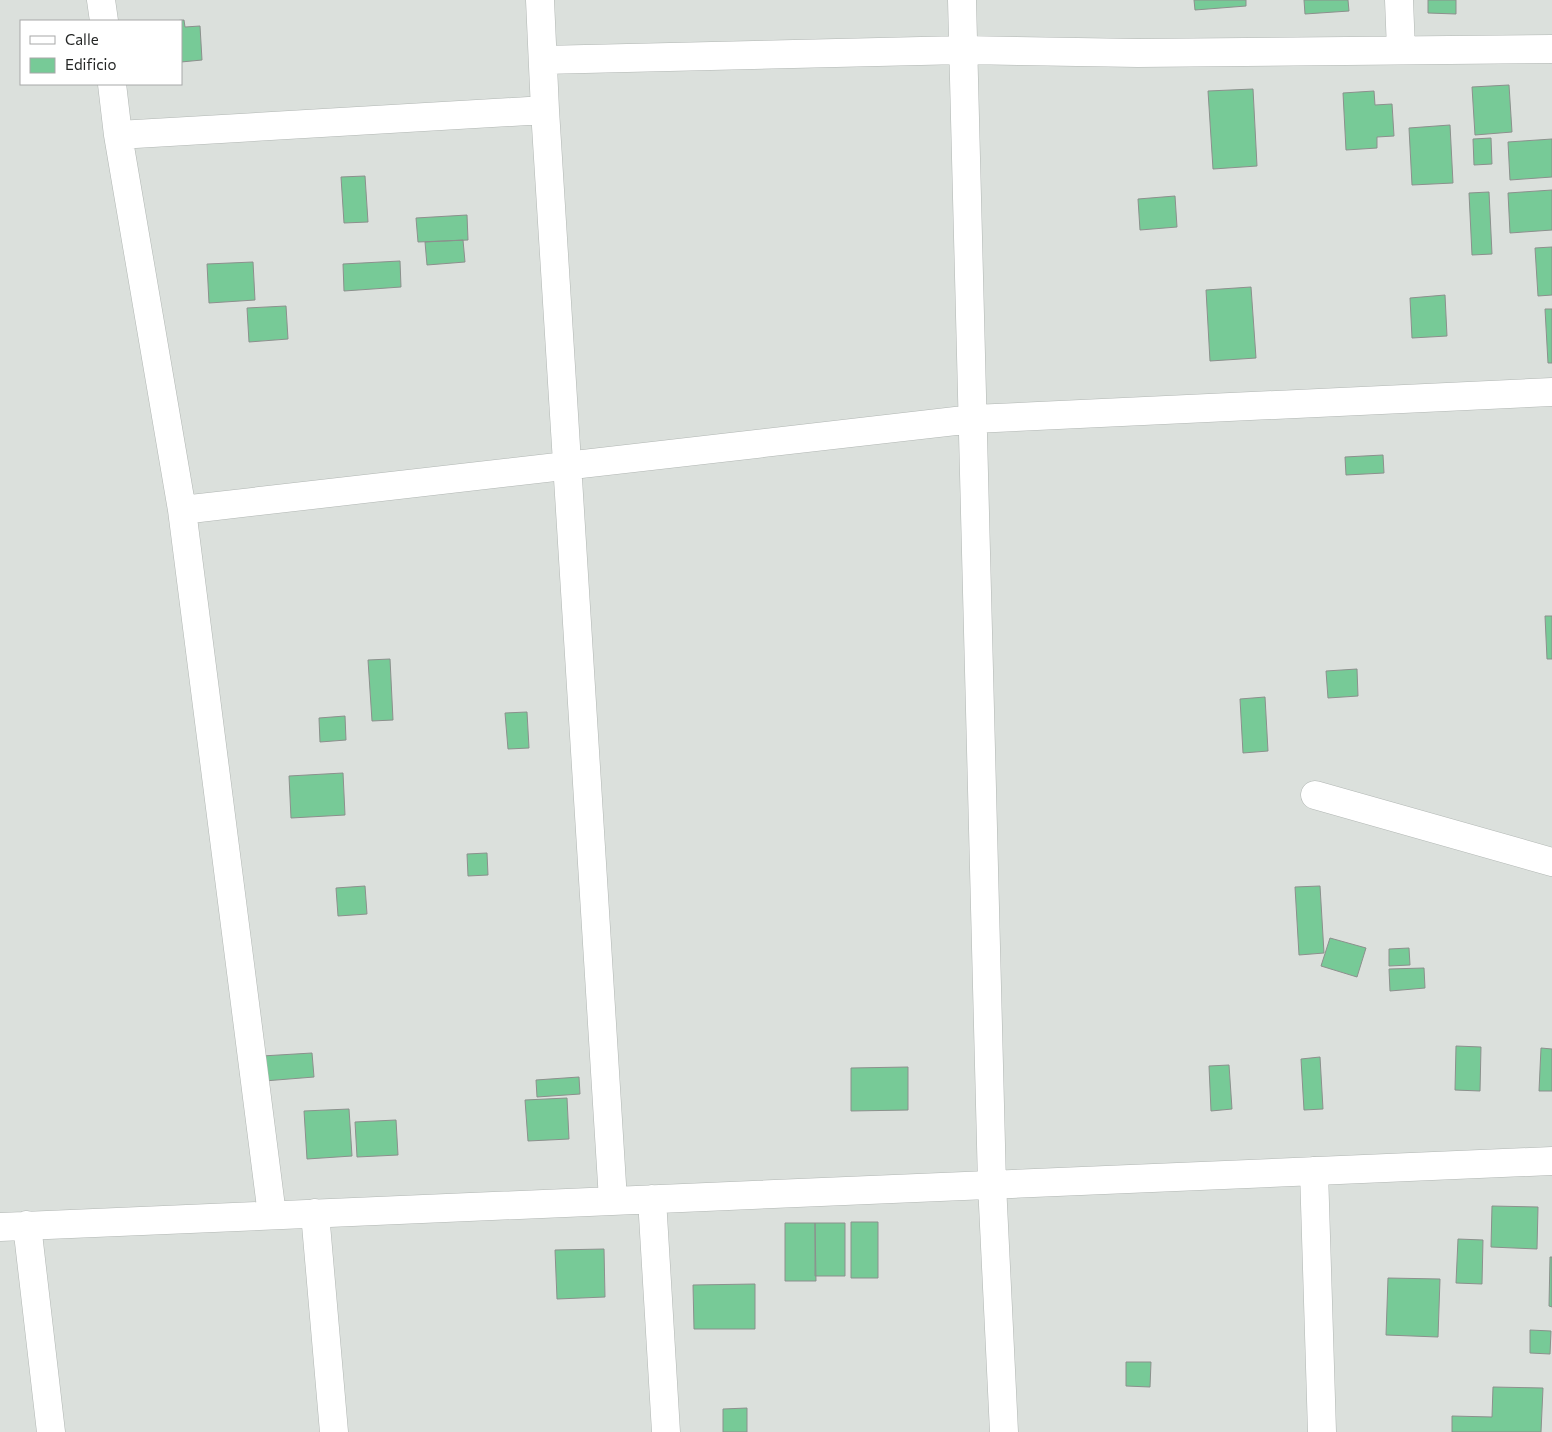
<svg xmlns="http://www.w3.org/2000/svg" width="1552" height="1432" viewBox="0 0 1552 1432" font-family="Commissioner,sans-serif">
<rect width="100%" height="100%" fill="#dbe0dc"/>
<!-- building -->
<path fill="#77ca97" stroke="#8c908d" d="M1194 0H1246V6L1195 10Z
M1304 0H1348L1349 11 1305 14Z
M1428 0H1456V14L1428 13Z
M184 20 185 27 200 26 202 60 181 62V21H173Z
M1509 85 1512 132 1475 135 1472 87Z
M1253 89 1257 166 1213 169 1208 91Z
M1374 91 1375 105 1392 104 1394 136 1377 137V148L1346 150 1343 93Z
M1450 125 1453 183 1412 185 1409 128Z
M1491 138 1492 164 1474 165 1473 139Z
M1552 139V177L1510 180 1508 142Z
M365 176 368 222 344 223 341 177Z
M1552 190V230L1510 233 1508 193Z
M1489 192 1492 254 1472 255 1469 193Z
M1175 196 1177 227 1140 230 1138 199Z
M467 215 468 240 418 242 416 218Z
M463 240 465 262 427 265 425 242Z
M1552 247V295L1538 296 1535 248Z
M400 261 401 287 344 291 343 264Z
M253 262 255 300 209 303 207 264Z
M1251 287 1256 358 1210 361 1206 290Z
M1445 295 1447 336 1412 338 1410 298Z
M286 306 288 339 249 342 247 308Z
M1545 309H1552V363H1548Z
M1383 455 1384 473 1346 475 1345 457Z
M1545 616H1552V659H1547Z
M390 659 393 720 372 721 368 660Z
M1357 669 1358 696 1328 698 1326 671Z
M1265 697 1268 751 1243 753 1240 699Z
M527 712 529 748 508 749 505 713Z
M345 716 346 740 320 742 319 718Z
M343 773 345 815 291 818 289 776Z
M487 853 488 875 468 876 467 854Z
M365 886 367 914 338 916 336 888Z
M1320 886 1324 953 1299 955 1295 887Z
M1330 938 1366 948 1357 977 1321 966Z
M1409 948 1410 965 1389 966V949Z
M1424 968 1425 988 1390 991 1389 969Z
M1456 1046 1481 1047 1480 1091 1455 1090Z
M1541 1048 1552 1049V1091H1539Z
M312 1053 314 1077 264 1081 262 1056Z
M1320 1057 1323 1109 1304 1110 1301 1059Z
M1229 1065 1232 1109 1211 1111 1209 1066Z
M908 1067V1110L851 1111V1068Z
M579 1077 580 1094 537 1097 536 1080Z
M567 1098 569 1139 528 1141 525 1100Z
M349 1109 352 1156 307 1159 304 1111Z
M396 1120 398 1155 357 1157 355 1122Z
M1492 1206 1538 1207 1537 1249 1491 1247Z
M851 1222H878V1278H851Z
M785 1223H815L816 1281H785Z
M815 1223H845V1276H815Z
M1458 1239 1483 1240 1482 1284 1456 1283Z
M604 1249 605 1297 557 1299 555 1250Z
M1550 1257H1552V1307L1549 1306Z
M1388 1278 1440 1279 1438 1337 1386 1335Z
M755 1284V1329H694L693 1285Z
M1530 1330 1551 1331 1550 1354 1530 1353Z
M1126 1362H1151L1150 1387 1126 1386Z
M1493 1387 1543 1388 1541 1432H1452V1416L1492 1417Z
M747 1408V1432H723V1409Z"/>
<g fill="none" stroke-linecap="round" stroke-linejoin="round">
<!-- minor casing -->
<g stroke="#b1b6b3" stroke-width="29">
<path id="minor" d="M101 0 104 21
M540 0 545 110 613 1200
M962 0 992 1184 1004 1432
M1399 0 1401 50
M543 60 963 50 1138 53 1552 49
M112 84 118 135 182 510 272 1215
M118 135 545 110
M182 510 973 419 1552 392
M1315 795 1552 862
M1314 1171 1322 1432
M652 1199 666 1432
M315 1213 334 1432
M27 1225 51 1432
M0 1227 1552 1161"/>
</g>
<!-- minor -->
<use href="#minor" stroke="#fff" stroke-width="28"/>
</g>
<!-- legend -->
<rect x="20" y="20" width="162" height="65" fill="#ffffff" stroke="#a7a8a8"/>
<rect x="30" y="36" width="25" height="8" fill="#ffffff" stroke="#a7a8a8"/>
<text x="65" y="45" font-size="15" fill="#242625">Calle</text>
<rect x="30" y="58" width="25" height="15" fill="#77ca97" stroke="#a7a8a8"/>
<text x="65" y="70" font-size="15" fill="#242625">Edificio</text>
</svg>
